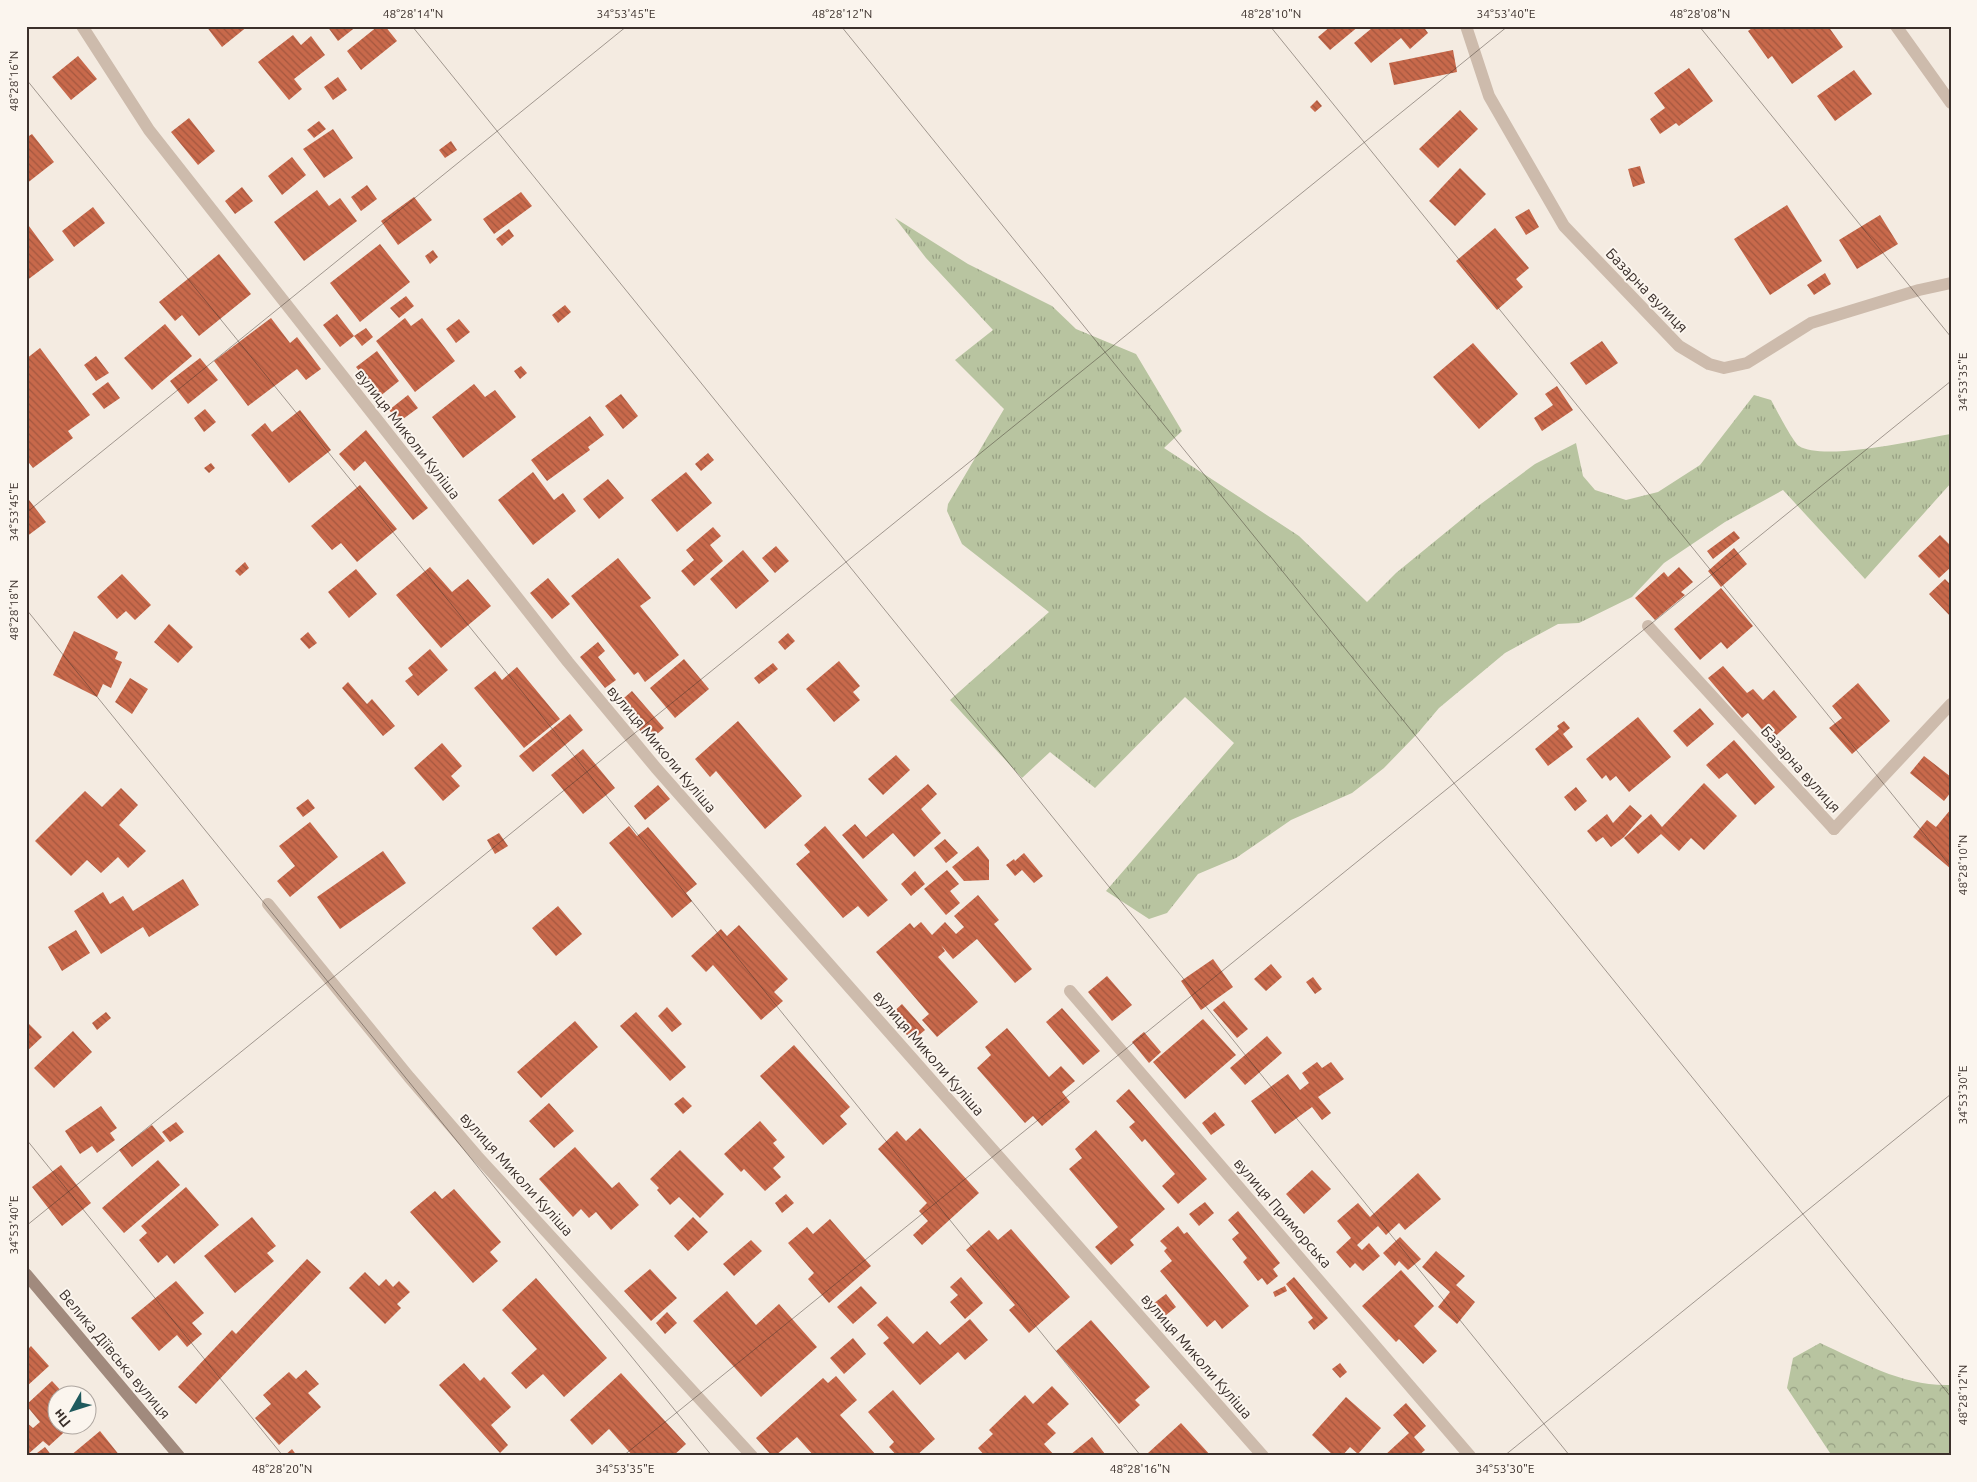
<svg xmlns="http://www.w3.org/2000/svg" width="1977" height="1482" viewBox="0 0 1977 1482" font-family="Ubuntu,sans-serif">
<defs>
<pattern id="grass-tufts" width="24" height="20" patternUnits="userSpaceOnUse" patternTransform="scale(1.25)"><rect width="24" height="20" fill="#b8c4a0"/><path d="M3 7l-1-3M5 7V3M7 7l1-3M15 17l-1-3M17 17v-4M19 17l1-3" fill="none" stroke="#97a083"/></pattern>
<pattern id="forest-crowns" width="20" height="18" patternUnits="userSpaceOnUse" patternTransform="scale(1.25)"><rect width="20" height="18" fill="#b8c4a0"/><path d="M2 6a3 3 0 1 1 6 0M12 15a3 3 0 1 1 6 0" fill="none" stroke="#97a083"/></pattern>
<pattern id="building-back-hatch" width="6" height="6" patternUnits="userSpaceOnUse" patternTransform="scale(1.25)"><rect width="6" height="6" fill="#c8694b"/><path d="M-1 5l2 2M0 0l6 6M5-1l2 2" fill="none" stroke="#a4573f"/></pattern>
</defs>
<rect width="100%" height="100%" fill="#f4ebe1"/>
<!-- grass -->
<path fill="url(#grass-tufts)" d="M895 218 968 264 1052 306 1076 329 1136 354 1182 431 1164 448 1299 536 1367 602 1396 573 1478 506 1535 464 1576 443 1583 476 1595 490 1626 500 1658 492 1700 465 1754 395 1771 400C1776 409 1793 442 1799 446 1824 462 1920 439 1951 434V483L1865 579 1783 490 1725 522 1664 563 1632 597 1579 623 1558 624 1505 653 1439 708 1417 734 1384 768 1352 793 1291 820 1236 858 1198 874 1167 913 1149 919 1106 891 1234 743 1185 697 1095 788 1050 752 1022 778 950 700 1049 612 962 544 947 511 948 504 1004 409 955 360 993 330 926 258Z"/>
<!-- forest -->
<path fill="url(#forest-crowns)" d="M1820 1343C1862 1362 1904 1387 1951 1385V1456H1832L1787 1388 1793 1358Z"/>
<!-- building -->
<path fill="url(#building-back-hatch)" d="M206 26H248L222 47Z
M327 26H357L338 41Z
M378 26H385L397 41 361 70 347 51Z
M1331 26H1359L1330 50 1318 37Z
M1371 26H1423L1428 33 1410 49 1401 38 1371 63 1354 43 1372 28Z
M1755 26H1828L1843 47 1792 84 1772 56 1768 59 1748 31Z
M293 35 301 45 311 36 325 55 294 79 302 89 289 100 258 62Z
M1453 50 1457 72 1394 85 1389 63Z
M78 56 97 79 71 100 52 77Z
M1689 68 1713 101 1679 126 1676 123 1660 134 1650 119 1665 108 1654 93Z
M1854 70 1872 94 1835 121 1817 96Z
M338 77 347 90 333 100 324 87Z
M1317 100 1322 106 1315 112 1310 107Z
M1460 110 1478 129 1438 168 1419 149Z
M189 118 215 151 198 165 171 132Z
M319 121 326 129 314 138 307 130Z
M333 129 353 158 324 178 303 149Z
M32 134 54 162 26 184V138Z
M451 141 457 150 445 158 439 150Z
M292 157 306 175 282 195 268 176Z
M1640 166 1645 183 1633 187 1628 169Z
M1460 168 1486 194 1455 226 1429 201Z
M367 185 377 199 361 211 351 197Z
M242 187 253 201 235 214 225 201Z
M317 190 329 206 340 198 357 221 304 261 274 222Z
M521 192 532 206 494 234 483 219Z
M414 197 432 220 398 245 381 221Z
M1787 205 1822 261 1770 295 1734 239Z
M93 207 105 223 74 247 62 231Z
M1529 209 1539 227 1526 235 1515 217Z
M1880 215 1898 244 1857 269 1839 240Z
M26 222 54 260 26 281Z
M1495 228 1529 268 1516 279 1523 287 1497 310 1456 261Z
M509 229 514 236 502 246 496 239Z
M380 244 410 282 360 322 330 283Z
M433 250 438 257 430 264 425 256Z
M219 254 251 294 199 336 182 315 175 321 159 302Z
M1825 273 1831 284 1814 295 1807 285Z
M406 296 414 306 399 318 390 308Z
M565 305 571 312 558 323 552 315Z
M337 314 354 336 340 347 323 325Z
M271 318 290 343 297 337 321 369 306 380 297 369 248 406 214 361Z
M405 318 411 326 422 318 455 361 415 392 376 341Z
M459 319 470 332 456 343 446 329Z
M165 324 192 356 152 390 124 358Z
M366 328 373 337 362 346 354 336Z
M1602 341 1618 363 1586 385 1570 363Z
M1473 343 1518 394 1479 429 1433 377Z
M40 348 90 415 68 431 73 438 33 468 26 459V359Z
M377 351 399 381 379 397 356 367Z
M96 356 109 373 96 381 84 365Z
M200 358 218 380 188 404 170 381Z
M521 366 527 373 520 379 514 371Z
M108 382 120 398 104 409 92 394Z
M474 384 485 397 495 390 516 417 463 458 432 417Z
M1557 386 1573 410 1542 431 1534 418 1553 405 1545 394Z
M621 394 638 416 623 429 605 406Z
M408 395 418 408 399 422 389 410Z
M205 409 216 422 204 432 194 418Z
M300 410 331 450 289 483 251 435 265 423 272 432Z
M590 416 604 435 588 447 590 450 547 481 531 460Z
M366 430 428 508 413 520 365 461 354 471 339 454Z
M708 453 714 460 701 471 695 464Z
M211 463 215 468 209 473 204 468Z
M533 472 554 500 563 493 576 511 533 545 498 500Z
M686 472 712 503 677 532 651 500Z
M608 479 624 498 599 519 583 499Z
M360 485 397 529 357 562 341 543 332 550 311 526Z
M26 496 46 522 26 537Z
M713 527 721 536 710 545 723 561 694 586 681 571 694 560 686 550Z
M1734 531 1740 538 1713 559 1707 551Z
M1940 535 1951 546V567L1939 578 1918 556Z
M776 546 789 561 775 573 762 558Z
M1734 548 1747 564 1721 587 1708 571Z
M743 550 769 581 736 609 710 579Z
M618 558 651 598 640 606 679 655 645 682 638 672 634 675 571 596Z
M245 562 249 568 240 576 235 571Z
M430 567 452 592 468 579 491 606 441 648 396 595Z
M1679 567 1693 582 1681 592 1685 595 1655 620 1635 598 1664 572 1668 577Z
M356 569 377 594 349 618 328 592Z
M122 574 151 605 135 620 126 611 117 619 97 597Z
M548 578 570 604 552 619 530 593Z
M1945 579 1951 585V617L1929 594Z
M1721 588 1753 626 1727 649 1721 642 1700 660 1674 629Z
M169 624 193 647 178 663 154 642Z
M74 631 118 652 115 659 122 662 111 688 103 684 97 697 53 675Z
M308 632 317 643 309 649 300 639Z
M788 633 795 641 785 650 778 642Z
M598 642 605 651 598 657 616 680 605 688 580 657Z
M430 649 448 670 418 696 405 681 413 675 408 668Z
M684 659 709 689 675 718 650 688Z
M839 661 860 686 853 692 860 700 834 722 806 689Z
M773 663 778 669 759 684 754 678Z
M1723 666 1747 693 1753 689 1763 700 1774 690 1797 717 1771 740 1748 713 1742 718 1708 678Z
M517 667 560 719 524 748 474 688 495 671 502 680Z
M130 678 148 689 132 714 115 702Z
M348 682 367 704 372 699 395 726 383 736 342 688Z
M1858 683 1890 721 1852 754 1829 728 1842 718 1832 706Z
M632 691 664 728 649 741 617 704Z
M1700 708 1714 724 1687 747 1673 731Z
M570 714 583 730 533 772 519 756Z
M1638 717 1671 757 1629 792 1616 776 1610 781 1606 775 1602 779 1586 759Z
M738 721 802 796 765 829 716 771 710 777 695 759Z
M1564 721 1570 728 1563 734 1573 747 1548 766 1535 749 1559 729 1557 726Z
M1734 740 1775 787 1755 805 1727 773 1719 779 1706 765Z
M442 743 462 766 451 776 460 786 443 801 414 768Z
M583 749 615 788 583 814 551 775Z
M896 755 910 770 883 795 868 779Z
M1924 756 1951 777V792L1944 801 1910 773Z
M1704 783 1737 816 1704 850 1691 838 1679 851 1661 834 1638 854 1624 838 1651 814 1662 827Z
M928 784 937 794 921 809 941 833 914 857 893 833 863 859 842 835 855 824 866 837Z
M658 785 670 799 645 820 634 806Z
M1576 787 1587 801 1575 811 1564 797Z
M121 788 138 805 119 825 146 851 128 868 118 857 101 873 87 860 71 876 35 841 85 791 102 807Z
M308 799 315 808 303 817 296 808Z
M1630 805 1642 816 1624 837 1611 847 1603 837 1596 842 1587 831 1607 814 1613 823Z
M1951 809V869L1913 837 1927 820 1936 827Z
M310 822 338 857 290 897 277 881 295 866 279 846Z
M629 826 637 836 648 827 697 884 686 893 692 901 672 918 609 843Z
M825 826 888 900 868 917 858 906 843 918 796 864 810 852 804 845Z
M499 833 508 846 495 854 487 840Z
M945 839 958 853 946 863 934 848Z
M978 846 989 860V880L964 881 952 867Z
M383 851 406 883 340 929 317 897Z
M1024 853 1043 876 1034 883 1022 870 1015 876 1006 865 1014 859 1015 861Z
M947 870 959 884 950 891 960 903 946 915 924 889Z
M915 871 925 884 911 896 901 884Z
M183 879 199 905 149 937 143 927 101 954 74 911 103 892 110 904 123 896 133 911Z
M978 895 999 920 994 924 1032 969 1015 983 977 939 953 959 941 945 945 951 938 957 978 1002 937 1037 922 1020 929 1014 876 952 910 923 914 928 921 922 932 935 945 922 956 934 964 927 954 916Z
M558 906 582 934 556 956 532 928Z
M739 925 788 979 774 992 783 1001 761 1020 713 965 706 972 691 956 721 929 727 936Z
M76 930 90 953 62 971 48 947Z
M1213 959 1233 987 1201 1010 1181 981Z
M1271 964 1282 977 1266 991 1254 979Z
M1107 976 1132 1005 1112 1021 1088 992Z
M1313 977 1322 989 1315 994 1306 982Z
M1224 1001 1248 1029 1237 1038 1213 1010Z
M902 1004 925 1030 912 1041 890 1015Z
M667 1007 682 1024 672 1032 658 1016Z
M1062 1008 1100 1051 1083 1065 1046 1022Z
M106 1012 111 1018 97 1030 92 1023Z
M636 1012 686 1067 670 1081 620 1026Z
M1203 1019 1236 1055 1185 1099 1153 1062Z
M26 1021 42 1037 26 1052Z
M575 1021 598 1047 541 1098 517 1072Z
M1007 1028 1049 1077 1061 1066 1075 1081 1062 1092 1070 1102 1042 1126 1033 1116 1025 1123 977 1068 991 1055 985 1047Z
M73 1031 92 1052 54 1088 34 1068Z
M1144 1032 1161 1052 1149 1063 1132 1042Z
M1267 1036 1282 1053 1245 1085 1230 1068Z
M794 1045 850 1107 840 1116 847 1124 823 1145 760 1076Z
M1317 1062 1322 1068 1331 1062 1344 1079 1318 1097 1331 1113 1322 1120 1312 1107 1275 1134 1251 1101 1288 1074 1300 1090 1309 1083 1302 1073Z
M1129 1089 1207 1179 1178 1204 1162 1186 1175 1174 1145 1139 1142 1142 1129 1127 1135 1122 1116 1101Z
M683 1097 692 1106 683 1114 674 1104Z
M549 1103 574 1131 554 1148 529 1121Z
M101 1106 117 1128 110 1133 115 1140 97 1153 92 1146 80 1154 65 1131Z
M1215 1112 1225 1125 1211 1135 1202 1123Z
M760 1121 777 1140 773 1143 785 1157 773 1168 781 1177 765 1191 744 1169 741 1172 724 1154Z
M176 1122 184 1132 170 1142 162 1132Z
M152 1125 165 1141 132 1167 119 1150Z
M920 1128 979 1193 922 1245 913 1235 928 1221 919 1211 927 1203 878 1149 897 1131 906 1141Z
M1096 1130 1165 1209 1130 1240 1134 1245 1111 1265 1095 1247 1118 1227 1069 1169 1082 1158 1075 1149Z
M575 1147 612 1188 619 1182 639 1205 611 1230 596 1212 589 1218 581 1209 573 1217 539 1179Z
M680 1150 724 1194 700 1218 679 1197 670 1205 657 1190 659 1188 650 1179Z
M158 1160 180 1185 124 1233 102 1208Z
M61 1165 91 1203 62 1226 32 1187Z
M1312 1170 1331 1189 1304 1214 1286 1194Z
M1418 1173 1441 1199 1405 1230 1399 1223 1386 1235 1378 1226 1357 1245 1362 1250 1369 1243 1380 1256 1363 1271 1355 1263 1350 1268 1336 1252 1351 1238 1337 1221 1358 1203 1370 1217Z
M186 1187 219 1225 174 1264 167 1255 158 1263 139 1240 147 1233 141 1226Z
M454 1189 501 1242 490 1252 498 1261 473 1283 410 1212 435 1191 442 1199Z
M786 1194 794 1203 782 1213 775 1203Z
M1205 1202 1214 1213 1199 1226 1189 1214Z
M1238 1211 1280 1263 1273 1269 1278 1276 1267 1285 1262 1278 1258 1281 1243 1262 1247 1258 1232 1239 1239 1233 1228 1220Z
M252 1217 276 1246 267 1253 274 1261 235 1293 204 1256Z
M693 1217 708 1232 688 1251 674 1236Z
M830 1219 871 1266 829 1303 808 1279 814 1273 788 1243 807 1227 813 1234Z
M1178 1226 1184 1234 1187 1232 1249 1306 1222 1329 1215 1320 1207 1327 1160 1271 1172 1261 1164 1251 1167 1248 1160 1241Z
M1011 1229 1070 1297 1029 1333 1009 1310 1015 1305 966 1250 989 1230 998 1240Z
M1400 1237 1421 1259 1408 1270 1399 1261 1395 1266 1383 1253Z
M751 1240 762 1251 734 1276 723 1264Z
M1436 1251 1465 1276 1456 1285 1475 1302 1457 1324 1438 1307 1450 1292 1422 1267Z
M307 1259 321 1272 196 1404 178 1387 232 1330 236 1334Z
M650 1269 677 1298 651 1321 624 1291Z
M1401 1270 1434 1306 1414 1326 1437 1351 1423 1364 1399 1339 1396 1342 1362 1306Z
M365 1272 379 1286 386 1279 393 1287 399 1281 410 1292 397 1304 401 1308 385 1324 349 1288Z
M961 1277 983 1303 965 1319 950 1302 958 1295 950 1287Z
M1294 1277 1328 1318 1314 1330 1308 1322 1313 1318 1286 1284Z
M536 1278 607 1358 564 1397 543 1374 526 1389 511 1373 537 1349 502 1310Z
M176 1281 204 1313 192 1323 202 1334 187 1347 177 1335 159 1351 131 1318Z
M861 1286 877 1303 853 1324 837 1307Z
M1285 1286 1287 1291 1275 1297 1273 1292Z
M727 1291 756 1325 779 1304 817 1347 761 1397 693 1321Z
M1166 1294 1176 1307 1160 1320 1149 1307Z
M667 1312 677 1323 665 1334 656 1323Z
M887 1316 913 1344 927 1331 940 1345 970 1319 988 1340 965 1360 958 1352 920 1385 883 1343 889 1338 877 1325Z
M1091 1320 1150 1387 1135 1400 1140 1405 1119 1424 1056 1351Z
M853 1338 866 1354 844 1374 830 1358Z
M31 1346 49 1366 26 1387V1351Z
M464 1363 480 1381 484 1377 511 1407 491 1425 508 1445 500 1453 439 1385Z
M1340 1363 1347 1372 1340 1378 1332 1369Z
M306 1370 319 1384 308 1393 321 1407 279 1445 255 1418 271 1404 263 1395 289 1372 296 1379Z
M621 1373 686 1444 673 1456H633L609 1429 592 1445 570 1420Z
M836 1376 857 1400 840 1415 877 1456H814L797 1437 775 1456H772L756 1438 823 1378 828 1383Z
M52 1381 64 1394H58V1424H73L49 1446 43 1441 26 1456V1422L33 1428 40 1422 26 1405Z
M1052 1386 1069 1404 1047 1424 1056 1433 1044 1444 1055 1456H985L978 1448 993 1434 989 1430 1025 1395 1033 1404Z
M893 1390 935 1439 916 1456H897L889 1447 894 1442 868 1412Z
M1346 1397 1381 1428 1358 1454 1350 1447 1342 1456H1334L1312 1435Z
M1406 1403 1426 1426 1414 1437 1425 1450 1418 1456H1384L1409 1433 1393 1415Z
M1181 1423 1211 1456H1150L1148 1453Z
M100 1431 120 1456H70Z
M1092 1437 1105 1454 1103 1456H1071L1070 1455Z
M45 1447 52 1456H33Z
M292 1449 297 1456H284Z"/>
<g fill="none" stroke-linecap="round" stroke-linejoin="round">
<!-- lane -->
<path stroke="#cdbbac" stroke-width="12" d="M1648 626 1834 829"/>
<!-- street -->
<path stroke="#cdbbac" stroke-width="12" d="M82 26 149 130 568 662 656 768 1263 1456
M1466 26 1489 96 1564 226 1679 346 1709 364 1724 368 1747 363 1811 323 1919 290 1951 283
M1896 26 1951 103
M1834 829 1951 704
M268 904 409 1077 477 1156 752 1456
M1070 991 1470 1456"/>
<!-- secondary -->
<path stroke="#a18a7d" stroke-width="12" d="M26 1274 179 1456"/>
</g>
<!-- ticks -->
<path fill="none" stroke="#3b302b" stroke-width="1" stroke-opacity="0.45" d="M412 26 1570 1456M841 26 1951 1397M1270 26 1951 867M1699 26 1951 337M26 79 1141 1456M26 513 627 26M26 609 712 1456M26 1139 283 1456M26 1226 1508 26M623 1456 1951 381M1504 1456 1951 1094"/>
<g text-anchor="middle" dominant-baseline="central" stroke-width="4" stroke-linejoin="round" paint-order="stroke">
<!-- street labels -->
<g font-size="15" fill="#3b302b" stroke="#fbf5ee">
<text transform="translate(1647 290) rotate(46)">Базарна вулиця</text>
<text transform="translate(408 434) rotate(52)">вулиця Миколи Куліша</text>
<text transform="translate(662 749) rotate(50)">вулиця Миколи Куліша</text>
<text transform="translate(1801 769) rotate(48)">Базарна вулиця</text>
<text transform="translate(929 1053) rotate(49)">вулиця Миколи Куліша</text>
<text transform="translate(517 1174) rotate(48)">вулиця Миколи Куліша</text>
<text transform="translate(1283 1213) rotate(49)">вулиця Приморська</text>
<text transform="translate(115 1354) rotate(50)">Велика Діївська вулиця</text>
<text transform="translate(1197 1356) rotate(49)">вулиця Миколи Куліша</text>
</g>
</g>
<!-- border -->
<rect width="1977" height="1482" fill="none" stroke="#fbf5ee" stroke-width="55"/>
<!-- north arrow -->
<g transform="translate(72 1410) rotate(231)"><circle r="24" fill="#fbf5ee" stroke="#aea6a0"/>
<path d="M0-4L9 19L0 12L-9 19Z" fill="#1f5a5e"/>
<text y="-8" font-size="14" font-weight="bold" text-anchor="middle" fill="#3b302b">Пн</text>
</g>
<rect x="28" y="28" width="1922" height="1426" fill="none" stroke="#3b302b" stroke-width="2"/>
<g font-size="12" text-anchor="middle" fill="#3b302b">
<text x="413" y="18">48°28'14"N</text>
<text x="626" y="18">34°53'45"E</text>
<text x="842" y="18">48°28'12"N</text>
<text x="1271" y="18">48°28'10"N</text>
<text x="1506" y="18">34°53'40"E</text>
<text x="1700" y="18">48°28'08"N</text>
<text transform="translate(14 81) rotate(-90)" y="4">48°28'16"N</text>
<text transform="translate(1963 382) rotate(-90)" y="4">34°53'35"E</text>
<text transform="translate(14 512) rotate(-90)" y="4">34°53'45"E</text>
<text transform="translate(14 610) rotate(-90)" y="4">48°28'18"N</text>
<text transform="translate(1963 865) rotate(-90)" y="4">48°28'10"N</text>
<text transform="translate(1963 1095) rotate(-90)" y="4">34°53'30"E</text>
<text transform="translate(14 1225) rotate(-90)" y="4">34°53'40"E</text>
<text transform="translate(1963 1395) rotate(-90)" y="4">48°28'12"N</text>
<text x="282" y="1473">48°28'20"N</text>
<text x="625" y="1473">34°53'35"E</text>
<text x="1140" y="1473">48°28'16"N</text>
<text x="1505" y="1473">34°53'30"E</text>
</g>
</svg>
